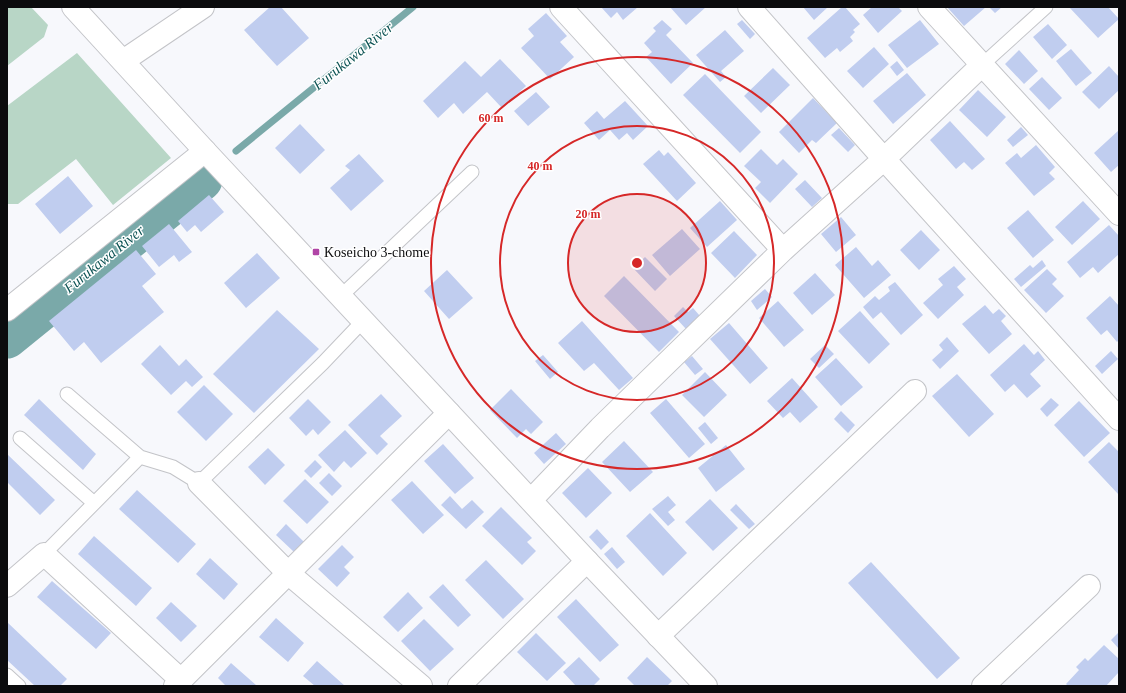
<svg xmlns="http://www.w3.org/2000/svg" width="1126" height="693" viewBox="0 0 1126 693" font-family="Georgia,serif">
<rect width="100%" height="100%" fill="#f7f8fc"/>
<!-- green -->
<path fill="#b8d6c6" d="M7 7H31L48 25 44 37 7 66Z
M77 53 171 158 113 205 76 159 18 204H7V106Z"/>
<g fill="none" stroke-linecap="round" stroke-linejoin="round">
<!-- stream -->
<path stroke="#7aa9a9" stroke-width="7" d="M236 151 413 7"/>
<!-- river -->
<path stroke="#7aa9a9" stroke-width="41" d="M7 338 202 180"/>
</g>
<!-- building -->
<path fill="#c0cdef" d="M270 7H281L309 38 277 66 244 30Z
M601 7H638L623 20 617 12 611 18Z
M670 7H706L686 25Z
M803 7H828L814 20Z
M842 7H845L860 24 853 30 855 32 850 37 853 41 840 52 837 48 825 58 807 38Z
M872 7H898L902 11 878 33 863 15Z
M947 7H986L964 26Z
M989 7H1002L995 13Z
M1069 7H1108L1119 19 1098 38Z
M546 13 567 36 560 42 574 57 550 79 521 48 534 36 528 29Z
M662 20 672 29 666 35 693 63 671 84 646 57 652 52 644 43 656 31 653 28Z
M742 20 755 34 750 39 737 24Z
M920 20 939 44 907 68 888 45Z
M1048 24 1067 45 1052 59 1033 37Z
M725 30 744 51 721 71 726 77 720 82 696 55Z
M874 47 889 64 863 88 847 71Z
M1071 49 1092 73 1076 86 1056 61Z
M1019 50 1038 71 1024 84 1005 64Z
M500 59 526 86 502 108 487 92 463 114 454 103 438 118 423 101 465 61 481 77Z
M897 61 904 70 897 76 890 67Z
M1109 66 1119 77V90L1099 109 1082 92Z
M773 68 790 85 761 113 744 96Z
M907 73 926 95 893 124 873 101Z
M705 74 761 132 740 153 683 95Z
M1042 77 1062 98 1049 110 1029 89Z
M978 90 1006 117 987 137 959 110Z
M536 92 550 107 528 126 514 111Z
M813 98 837 123 816 143 812 140 799 153 779 132Z
M625 101 648 126 633 140 627 133 619 140 610 130 599 140 584 123 597 111 604 119Z
M950 121 985 159 972 170 964 162 956 169 930 140Z
M300 124 325 150 300 174 275 148Z
M1021 127 1028 135 1013 147 1007 140Z
M839 128 855 145 848 152 831 135Z
M1119 130V165L1111 172 1094 153Z
M1036 145 1055 167 1049 173 1055 179 1034 196 1005 163 1017 153 1021 158Z
M761 149 777 165 783 159 798 174 770 203 755 188 761 182 744 166Z
M659 150 664 156 668 152 696 183 677 201 643 164Z
M359 154 384 181 351 211 330 188 350 170 345 166Z
M68 176 93 206 60 234 35 204Z
M805 180 822 198 812 207 795 189Z
M209 195 224 212 201 232 195 225 187 232 178 221Z
M720 201 737 220 707 247 690 228Z
M1083 201 1100 219 1072 245 1055 227Z
M1028 210 1054 240 1033 258 1007 228Z
M841 217 856 235 836 252 821 234Z
M169 224 192 252 179 262 174 255 159 267 142 246Z
M1109 225 1119 236V254L1098 273 1093 267 1080 278 1067 262Z
M682 229 700 249 670 276 652 255Z
M921 230 940 250 919 270 900 250Z
M734 231 757 255 735 278 711 253Z
M856 247 872 266 878 260 891 275 864 298 835 265Z
M136 250 156 274 142 286 164 312 101 363 84 342 74 351 49 321Z
M257 253 280 278 246 308 224 283Z
M645 257 667 279 655 291 633 268Z
M1042 260 1046 266 1021 287 1014 279 1030 265 1033 268Z
M954 266 966 279 957 287 964 295 938 319 923 303 943 285 938 279Z
M1047 269 1057 279 1052 284 1064 296 1046 313 1024 290Z
M447 270 473 298 449 319 424 291Z
M815 273 835 295 812 315 793 293Z
M624 276 679 332 659 352 604 296Z
M895 282 923 315 901 335 881 312 873 319 863 307 875 296 879 300 890 291 888 287Z
M765 289 772 297 757 310 751 301Z
M1110 296 1119 306V340L1117 342 1107 330 1101 335 1086 318Z
M778 301 804 330 784 347 759 318Z
M985 305 993 314 999 309 1006 316 1001 321 1012 334 989 354 962 324Z
M683 307 688 312 693 308 700 316 686 329 674 316Z
M277 310 319 349 254 413 213 374Z
M860 311 890 344 869 364 838 331Z
M582 321 633 378 619 390 594 363 584 371 558 343Z
M729 323 768 368 750 384 710 339Z
M947 337 959 351 940 369 932 360 943 350 939 345Z
M1024 344 1034 355 1038 351 1045 360 1030 374 1041 386 1027 398 1014 384 1005 392 990 375Z
M160 345 179 366 186 359 203 377 192 387 186 381 171 395 141 364Z
M825 345 834 354 819 368 810 359Z
M1111 351 1118 359 1102 374 1095 366Z
M543 355 558 372 550 379 535 361Z
M692 356 703 369 695 375 684 362Z
M836 358 863 387 841 406 815 377Z
M705 372 727 395 704 417 682 395Z
M957 374 994 414 969 437 932 396Z
M792 378 818 407 800 423 790 412 783 418 767 401Z
M204 385 233 414 206 441 177 412Z
M511 389 543 422 531 434 526 429 517 438 490 410Z
M381 394 402 416 380 436 388 444 377 455 348 425Z
M1051 398 1059 405 1047 417 1040 409Z
M39 399 96 454 83 470 24 415Z
M308 399 331 422 318 435 313 429 306 436 289 418Z
M666 399 705 444 689 458 650 413Z
M1079 401 1110 433 1084 457 1054 425Z
M841 411 855 425 848 433 834 419Z
M705 422 718 438 711 444 698 428Z
M345 430 367 453 351 468 344 461 334 472 318 455Z
M556 433 566 444 544 464 534 453Z
M624 441 653 472 630 492 602 462Z
M1109 442 1119 452V495L1088 462Z
M443 444 474 478 455 494 424 461Z
M726 445 745 469 716 492 698 468Z
M268 448 285 465 265 485 248 467Z
M7 454 55 500 40 515 7 482Z
M315 460 322 467 311 478 304 471Z
M588 468 612 493 586 518 562 493Z
M329 473 342 486 332 496 319 483Z
M305 479 329 502 307 524 283 501Z
M412 481 444 515 423 534 391 500Z
M137 490 196 544 178 563 119 509Z
M450 496 462 509 472 500 484 512 466 529 441 505Z
M668 496 676 505 668 512 675 520 668 526 652 509Z
M710 499 738 528 713 551 685 522Z
M736 504 755 524 749 529 730 510Z
M501 507 532 538 527 542 536 551 522 565 482 526Z
M650 513 687 553 663 576 626 536Z
M286 524 304 542 294 552 276 535Z
M597 529 609 542 601 550 589 537Z
M94 536 152 588 136 606 78 554Z
M342 545 354 557 344 567 350 573 337 587 318 569Z
M612 547 625 562 617 569 604 554Z
M210 558 238 584 224 600 196 574Z
M486 560 524 599 503 619 465 580Z
M871 562 960 658 937 679 848 583Z
M52 581 111 633 96 649 37 597Z
M443 584 471 615 458 627 429 597Z
M408 592 423 608 398 632 383 617Z
M576 599 619 645 600 662 557 617Z
M171 602 197 626 181 642 156 618Z
M276 618 304 643 288 662 259 637Z
M424 619 454 649 430 671 401 641Z
M7 622 67 679 60 686H35L7 660Z
M1119 632V649L1111 640Z
M536 633 566 663 547 681 517 652Z
M1104 645 1119 659V672L1106 686H1068L1066 684 1079 670 1076 667 1085 658 1088 661Z
M579 657 600 679 593 686H576L563 672Z
M647 657 672 681 667 686H635L627 678Z
M317 661 345 686H315L303 676Z
M231 663 257 686H226L218 678Z"/>
<g fill="none" stroke-linecap="round" stroke-linejoin="round">
<!-- lane casing -->
<g stroke="#c3c4c8" stroke-width="15">
<path id="lane" d="M982 65 1046 7
M341 296 472 172
M67 394 140 457
M20 438 94 503
M44 554 140 457 173 467 199 483 323 363 363 321
M7 675 19 686"/>
</g>
<!-- street casing -->
<g stroke="#c3c4c8" stroke-width="24">
<path id="street" d="M561 7 783 250
M749 7 884 159 1119 419
M929 7 1119 214
M7 310 205 151
M199 483 288 573 421 686
M531 500 600 428 783 250 884 159 982 65
M7 586 44 554 181 680
M658 636 915 391
M175 686 449 413
M459 686 587 561
M983 686 1089 586"/>
</g>
<!-- secondary casing -->
<g stroke="#c3c4c8" stroke-width="24">
<path id="secondary" d="M73 7 205 151 587 561 706 686
M123 61 203 7"/>
</g>
<!-- lane -->
<use href="#lane" stroke="#fff" stroke-width="13"/>
<!-- street -->
<use href="#street" stroke="#fff" stroke-width="22"/>
<!-- secondary -->
<use href="#secondary" stroke="#fff" stroke-width="22"/>
</g>
<!-- distance rings -->
<circle cx="637" cy="263" r="69" fill="#d62828" fill-opacity=".12"/>
<g fill="none" stroke="#d62828" stroke-width="2">
<circle cx="637" cy="263" r="69"/>
<circle cx="637" cy="263" r="137"/>
<circle cx="637" cy="263" r="206"/>
</g>
<!-- markers -->
<rect fill="#b045a6" stroke="#fff" stroke-width="1.5" x="312" y="248" width="8" height="8" rx="2"/>
<g text-anchor="middle" dominant-baseline="central" stroke-width="3" stroke-linejoin="round" paint-order="stroke">
<!-- poi labels -->
<g font-size="14" fill="#0b0b0d" stroke="#fff" text-anchor="start">
<text x="324" y="252">Koseicho 3-chome</text>
</g>
<!-- water labels -->
<g font-size="15" font-style="italic" fill="#0d5354" stroke="#fff">
<text transform="translate(353 56) rotate(-39)">Furukawa River</text>
<text transform="translate(104 259) rotate(-39)">Furukawa River</text>
</g>
</g>
<circle cx="637" cy="263" r="6" fill="#d62828" stroke="#fff" stroke-width="2"/>
<g font-size="12" text-anchor="middle" font-weight="bold" fill="#d62828" stroke="#fff" stroke-width="3" stroke-linejoin="round" paint-order="stroke">
<text x="491" y="122">60 m</text>
<text x="540" y="170">40 m</text>
<text x="588" y="218">20 m</text>
</g>
<!-- border -->
<rect width="1126" height="693" fill="none" stroke="#0b0b0d" stroke-width="16"/>
</svg>
